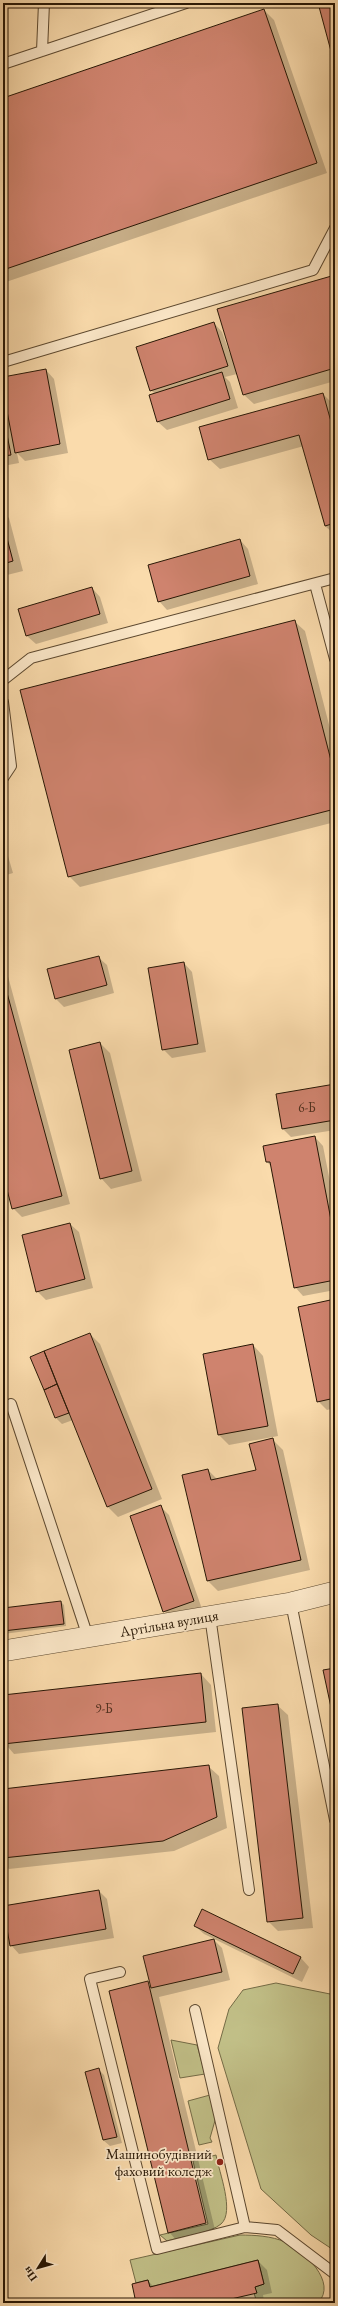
<svg xmlns="http://www.w3.org/2000/svg" width="338" height="2306" viewBox="0 0 338 2306" font-family="'EB Garamond',serif">
<rect width="100%" height="100%" fill="#fadbac"/>
<filter id="stains"><feTurbulence type="fractalNoise" baseFrequency=".005" numOctaves="4"/><feColorMatrix values="0 0 0 0 .2 0 0 0 0 .09 0 0 0 0 .02 0 0 0 .5 -.17"/></filter>
<radialGradient id="worn" r=".72"><stop offset=".6" stop-color="#630" stop-opacity="0"/><stop offset="1" stop-color="#630" stop-opacity=".3"/></radialGradient>
<!-- green -->
<path fill="#c1bf87" stroke="#746b46" d="M276 1983 335 1995V2251L311 2235 261 2189 218 2048 229 2009 243 1990Z
M171 2040 197 2045 205 2074 180 2078Z
M210 2095 216 2117 210 2138 212 2142 199 2145 188 2101Z
M216 2155C219 2172 235 2212 221 2224 211 2233 180 2237 167 2241L160 2235 208 2224 193 2161Z
M240 2235C254 2235 272 2236 285 2242 304 2251 338 2282 318 2303H257L254 2293H256L255 2287 264 2284 258 2260 150 2287 148 2280 136 2283 130 2260Z"/>
<!-- shadow -->
<path fill="#0003" d="M264 10 274 20 327 173 3 283V99Z
M335 276V381L254 404 243 394 237 374 225 377 230 382 238 408 167 430 158 422 150 396 155 394 151 390 214 323 222 332 230 354H232Z
M46 370 54 379 68 453 25 461 17 453 19 463 3 466V378Z
M323 394 333 404 335 411V535L325 526 304 446 220 469 209 459Z
M3 512 9 518 23 571 3 576Z
M240 540 248 549 258 584 167 610 159 601Z
M92 588 100 597 108 623 36 644 27 636 19 610Z
M294 621 305 631 335 748V822L80 887 69 876Z
M3 839 13 873 3 876Z
M98 957 107 965 114 993 64 1007 55 998Z
M3 958 70 1204 22 1217 13 1208 3 1170Z
M184 963 192 972 206 1052 172 1058 163 1049Z
M100 1043 110 1053 142 1181 111 1189 101 1178Z
M335 1085V1130L291 1137 283 1129Z
M315 1137 323 1146 335 1207V1290L303 1296 295 1287 272 1167 267 1162Z
M70 1224 79 1232 93 1288 46 1300 37 1291Z
M335 1300V1408L327 1410 318 1401Z
M90 1334 100 1344 162 1499 118 1517 107 1506 73 1420 62 1424 56 1418 31 1357Z
M253 1345 263 1356 278 1436 229 1445 219 1435Z
M272 1439 283 1450 310 1570 218 1591 208 1581V1470L217 1479 257 1470Z
M160 1506 169 1515 202 1609 173 1620 164 1611Z
M61 1602 64 1605 66 1626 3 1634V1609Z
M201 1674 211 1685 216 1732 14 1754 8 1747V1754H3V1696Z
M277 1705 288 1715 313 1928 278 1931 268 1921Z
M208 1766 219 1776 227 1828 174 1851 9 1869 3 1863V1790Z
M99 1891 107 1899 114 1938 19 1954 11 1945Z
M203 1910 301 1958 309 1967 302 1982 204 1934 195 1926Z
M214 1940 222 1948 230 1980 159 1997 216 2234 179 2243 169 2232 147 1983 151 1987Z
M98 2069 104 2075 122 2143 110 2146 103 2140Z
M258 2261 267 2270 272 2293 263 2295 264 2301 257 2303H137L148 2281 154 2287Z"/>
<!-- building -->
<path fill="#cf836e" stroke="#281705" d="M318 3H335V66Z
M264 9 317 163 3 270V98Z
M335 275V368L243 395 217 309Z
M214 322 228 366 150 391 136 347Z
M46 369 60 444 15 453 3 390V377Z
M222 372 230 399 157 422 149 395Z
M323 393 335 436V523L325 526 299 435 208 460 199 427Z
M3 414 11 455 3 456Z
M3 523 13 561 3 564Z
M240 539 250 576 158 602 148 565Z
M92 587 100 614 26 636 18 609Z
M295 620 335 776V809L68 877 20 690Z
M99 956 107 985 55 999 47 969Z
M184 962 198 1044 162 1050 148 968Z
M3 978 62 1196 12 1209 3 1174Z
M100 1042 132 1171 100 1179 69 1050Z
M335 1084V1120L282 1129 276 1094Z
M315 1136 335 1241V1280L294 1288 270 1162H266L263 1146Z
M70 1223 85 1279 36 1292 22 1235Z
M335 1299V1398L317 1402 298 1307Z
M90 1333 152 1489 107 1507 44 1351Z
M253 1344 268 1426 218 1435 203 1354Z
M44 1351 57 1384 44 1390 30 1357Z
M57 1384 69 1413 55 1418 44 1390Z
M273 1438 301 1560 207 1581 182 1475 208 1469 211 1480 256 1470 249 1444Z
M161 1505 194 1601 163 1612 130 1516Z
M61 1601 64 1624 3 1631V1608Z
M335 1668V1711L332 1712 323 1670Z
M201 1673 206 1722 3 1744V1695Z
M278 1704 303 1918 267 1922 242 1708Z
M209 1765 217 1817 163 1841 3 1858V1789Z
M99 1890 106 1929 10 1946 3 1906Z
M202 1909 301 1957 293 1974 194 1926Z
M214 1939 222 1972 151 1988 143 1956Z
M148 1981 206 2223 168 2233 109 1991Z
M99 2068 117 2137 103 2140 85 2072Z
M258 2260 264 2284 255 2287 257 2293 214 2303H180L179 2299 162 2303H136L132 2284 148 2280 150 2287Z"/>
<g fill="none" stroke-linecap="round" stroke-linejoin="round">
<!-- service casing -->
<g stroke="#5c482f" stroke-width="12">
<path id="service" d="M42 51 44 3
M3 64 186 3
M3 362 313 270 335 228
M315 584 335 659
M3 680 31 658 335 578
M3 702 11 766 3 778
M11 1404 88 1637
M291 1603 335 1820
M210 1616 249 1890
M120 1972 90 1979 157 2249 245 2227
M195 2010 245 2227 277 2230 335 2274"/>
</g>
<!-- minor casing -->
<g stroke="#5c482f" stroke-width="22">
<path id="minor" d="M3 1651 291 1603 335 1592"/>
</g>
<!-- service -->
<use href="#service" stroke="#fce8c9" stroke-width="10"/>
<!-- minor -->
<use href="#minor" stroke="#fce8c9" stroke-width="21"/>
</g>
<!-- markers -->
<circle fill="#8f2418" stroke="#fce8c9" stroke-width="1.5" cx="220" cy="2162" r="4"/>
<g text-anchor="middle" dominant-baseline="central" stroke-width="3.5" stroke-linejoin="round" paint-order="stroke">
<!-- number labels -->
<g font-size="13" fill="#52321f">
<text x="307" y="1107">6-Б</text>
<text x="104" y="1708">9-Б</text>
</g>
<!-- street labels -->
<g font-size="15" fill="#281705" stroke="#fce8c9">
<text transform="translate(169 1623) rotate(-10)">Артільна вулиця</text>
</g>
<!-- poi labels -->
<g font-size="15" fill="#281705" stroke="#fce8c9" text-anchor="end">
<text x="212" y="2153">Машинобудівний<tspan x="212" dy="17">фаховий коледж</tspan></text>
</g>
</g>
<!-- margin -->
<rect width="338" height="2306" fill="none" stroke="#fadbac" stroke-width="16"/>
<rect x="4" y="4" width="330" height="2298" fill="none" stroke="#281705" stroke-width="2"/>
<rect x="8" y="8" width="322" height="2290" fill="none" stroke="#281705"/>
<!-- north arrow -->
<g transform="translate(38 2268) rotate(233)" stroke="#fce8c9" stroke-width="3" paint-order="stroke">
<path d="M0-3L7 15L0 10L-7 15Z" fill="#281705"/>
<text y="-6" font-size="11" font-weight="bold" text-anchor="middle" fill="#281705">Пн</text>
</g>
<rect width="100%" height="100%" filter="url(#stains)"/>
<rect width="100%" height="100%" fill="url(#worn)"/>
</svg>
